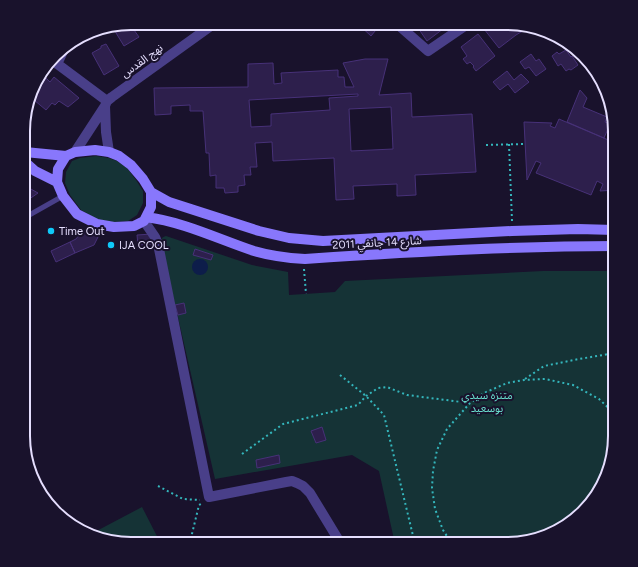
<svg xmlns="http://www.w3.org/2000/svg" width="638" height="567" viewBox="0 0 638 567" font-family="Figtree,'Noto Sans Arabic',sans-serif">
<rect width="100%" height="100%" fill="#19122c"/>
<!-- green -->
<path fill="#153336" d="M573 48 588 60 607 90 608 95Z
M96 156 109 158 117 161 127 168 136 180 143 191V203L137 215 128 221 113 222 97 219 81 210 70 195 65 183 66 172 72 161 80 158Z
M166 236 252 265 288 272 289 295 335 292 345 281 543 271H615V436L607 477 578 517 548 536 513 544H395L379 471 352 455 215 479 161 243C161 239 162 237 166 236Z
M142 507 161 544H131L89 535Z"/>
<!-- water -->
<path fill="#0d1d4a" d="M192 267a8 8 0 1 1 16 0a8 8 0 1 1-16 0Z"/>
<!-- building -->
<path fill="#2d1f4c" stroke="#473178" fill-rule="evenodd" d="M131 23H137L139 26 134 30 139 37 124 46 113 28 118 25Z
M358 23H378L380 25 371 36 358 24Z
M418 23H451L427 41 416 25Z
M491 23H497L501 28 507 23H514L524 26 526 29 516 35 499 48 484 29Z
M478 34 495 56 476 71 473 67 474 66 470 62 467 64 463 59 467 56 461 47Z
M106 44 119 66 104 75 92 53 101 48V46Z
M566 50 571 57 572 56 578 65 571 70 569 69 566 71 561 64 558 66 552 56 557 52 559 54Z
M531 54 536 61 539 59 546 69 536 76 529 67 525 69 520 62Z
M365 59H388L379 95 411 93 412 117 472 114 476 172 415 175 416 195 397 196V184L353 186 354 199 336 200 334 158 273 161 272 142 255 143 257 167H250L251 175H244L245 185 238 186V192L225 193 224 188H216V175L210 176 209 153H206L203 111H190V105L171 106V114L155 115 154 88 248 87V64L273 63 274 84 282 83 281 73 338 70V77H344L345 87H354L343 63ZM358 94V96L329 98 330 110 271 114V126L251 127 249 100ZM391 107 393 149 351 151 349 109Z
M507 71 514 80 521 74 529 82 515 93 508 84 500 90 493 82Z
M54 77 79 98 68 107 59 101 55 105 52 103 46 110 34 100 37 96 34 93 46 78 50 82Z
M580 90 587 98 583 107 607 117 605 122 610 124 604 138 567 122Z
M559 119 613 142 610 150 615 152V190L600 191 603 184 597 181 591 195 536 173 541 163 536 161 527 180 524 122 552 123 550 126 555 128Z
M29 188 38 193 25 202V191Z
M83 230 98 237 94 245 75 253 70 242 76 239Z
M152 234 153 244 138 245 137 235Z
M70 242 75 253 56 262 51 251Z
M195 249 213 255 211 260 193 255Z
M184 303 186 313 178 315 175 305Z
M322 427 326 440 316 443 311 431Z
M279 455 280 463 257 468 256 460Z"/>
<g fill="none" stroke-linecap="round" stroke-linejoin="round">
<!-- path -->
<path stroke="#34b6bc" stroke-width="2" stroke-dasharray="2 3" stroke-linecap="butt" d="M509 144 512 221
M486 145 525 144
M304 269 306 294
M340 375 366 396 384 415 415 544
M525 379 544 366 579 359 615 353
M242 454 283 424 358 405 366 396 378 388 387 387 407 395 469 403
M158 486 183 499 200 500
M191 544V538L199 505 201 504
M452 544 443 530 435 509 432 488 433 471 437 450 447 429 470 403 484 393 507 383 524 380 545 379 573 385 599 399 615 414"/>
<!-- lane -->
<path stroke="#493f89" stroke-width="5" d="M24 218 63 196"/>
<!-- street -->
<path stroke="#493f89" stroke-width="10" d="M396 23 428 51 469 23
M52 60 107 101
M57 64 65 47
M105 106 106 132 109 152
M75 152 105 106 107 101 112 97 215 23
M144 221 155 237 158 244 209 497 286 482 292 481 297 483 303 486 310 493 341 544"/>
<!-- secondary -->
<path stroke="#8877fc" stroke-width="10" d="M95 150 109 152 119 156 131 165 143 179 151 192V207L144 221 134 226 114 227 97 224 77 214 63 196 57 182 58 169 66 156 75 152Z
M25 152 66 156
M25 162 35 171 57 182
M151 192 169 202 259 231 289 238 323 241 512 231 578 229 615 230
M146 217C184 222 218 239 254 251 271 256 288 258 305 259 408 252 512 246 615 246"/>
</g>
<!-- markers -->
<g fill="#0fc9f9" stroke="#19122c" stroke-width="1.5">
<circle cx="51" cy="231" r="4"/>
<circle cx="111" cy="245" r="4"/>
</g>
<g text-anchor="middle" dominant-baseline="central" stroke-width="4" stroke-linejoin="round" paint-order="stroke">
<!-- street labels -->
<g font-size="11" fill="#e5defe" stroke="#19122c">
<text transform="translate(142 61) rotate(-36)">نهج القدس</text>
<text transform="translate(377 243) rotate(-3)">شارع 14 جانفي 2011</text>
</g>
<!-- poi labels -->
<g font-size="11" fill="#e5defe" stroke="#19122c" text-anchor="start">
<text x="59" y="231">Time Out</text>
<text x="119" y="245">IJA COOL</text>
</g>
<!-- park labels -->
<g font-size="11" fill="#69dfce" stroke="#19122c">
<text x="487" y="395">متنزه سيدي<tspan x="487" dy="13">بوسعيد</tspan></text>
</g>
</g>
<!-- crop -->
<path d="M0 0H638V567H0ZM131 30H507A101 101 0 0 1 608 131V436A101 101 0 0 1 507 537H131A101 101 0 0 1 30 436V131A101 101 0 0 1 131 30Z" fill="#19122c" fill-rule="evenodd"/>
<path fill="none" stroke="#e5defe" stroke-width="2" d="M131 30H507A101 101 0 0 1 608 131V436A101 101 0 0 1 507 537H131A101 101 0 0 1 30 436V131A101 101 0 0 1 131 30Z"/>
</svg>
